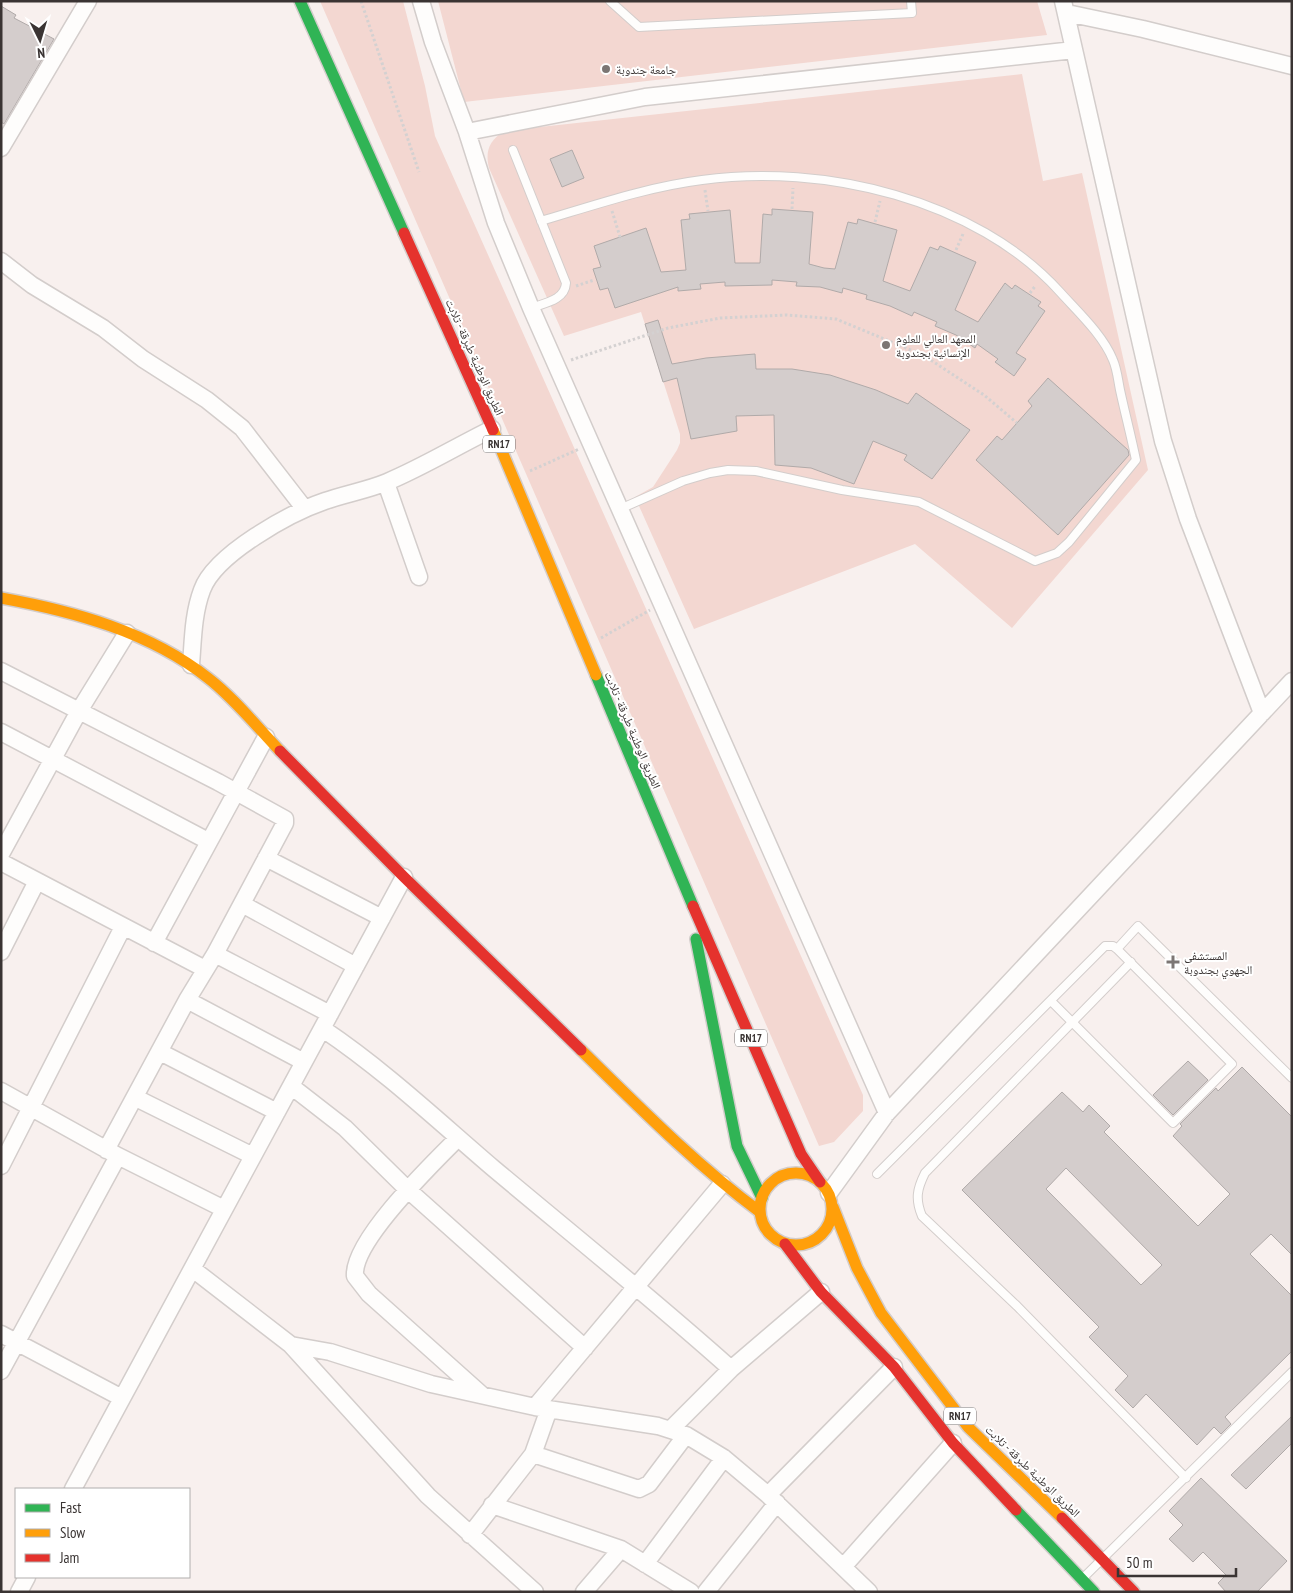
<svg xmlns="http://www.w3.org/2000/svg" width="1293" height="1593" viewBox="0 0 1293 1593" font-family="'PT Sans Narrow','Noto Naskh Arabic',sans-serif">
<rect width="100%" height="100%" fill="#f8f0ee"/>
<!-- green -->
<path fill="#f3d7d1" d="M320 1H403L425 86 435 136 863 1095V1111L834 1142 819 1146Z
M438 1H1037L1047 35 464 102Z
M1022 74 1043 181 1082 173 1148 470 1012 628 915 544 694 629 635 497 653 487 677 450 680 443V434L641 312 564 336 489 168C485 151 489 141 504 131Z"/>
<!-- building -->
<path fill="#d4cdcc" stroke="#b0aaa9" fill-rule="evenodd" d="M1 6 16 15 14 18 54 39 4 124 1 122Z
M572 150 584 178 562 187 550 159Z
M772 209 813 212 809 264 824 268 835 269 848 222 857 224 858 219 897 230 883 281 910 291 930 247 938 250 940 246 976 262 955 310 978 322 1005 283 1012 289 1015 285 1041 302 1038 306 1045 311 1016 353 1026 359 1014 376 995 362 998 359 977 344 975 348 956 335 935 326 937 322 914 312 912 316 890 306 866 299 867 295 843 288 842 293 820 287 796 286 797 282 772 280V285L725 286V282L700 284 701 289 678 291V287L615 308 608 288 600 290 593 269 601 267 594 246 646 228 661 272 686 270 681 220 690 219 689 214 730 210 735 263H760L763 214 772 215Z
M658 320 672 364 706 358 755 354 756 369H792L830 375 876 390 908 404 916 393 970 430 932 479 904 460 907 455 873 441 854 484 811 468 775 465 774 415 736 416 737 431 691 439 677 378 663 382 645 324Z
M1048 378 1128 450 1129 455 1058 535 976 460 997 436 1002 440 1032 406 1028 401Z
M1188 1061 1208 1080 1173 1115 1153 1095Z
M1242 1067 1292 1117V1255L1271 1234 1250 1254 1292 1296V1351L1225 1417 1231 1424 1221 1434 1214 1427 1197 1445 1146 1394 1133 1408 1115 1390 1128 1376 1089 1337 1099 1327 962 1190 1062 1092 1083 1112 1089 1105 1110 1126 1104 1132 1198 1226 1230 1194 1173 1136 1182 1126 1180 1124 1216 1088 1218 1091ZM1066 1168 1162 1265 1141 1285 1046 1189Z
M1292 1416V1443L1246 1489 1231 1475Z
M1201 1478 1287 1561 1257 1592H1226L1218 1583 1226 1575 1203 1552 1193 1562 1169 1539 1183 1525 1169 1511Z"/>
<g fill="none" stroke-linecap="round" stroke-linejoin="round">
<!-- lane casing -->
<g stroke="#d3cdcb" stroke-width="10">
<path id="lane" d="M610 1 639 27 912 13 911 1
M513 150 566 283C565 300 545 303 531 308
M541 221C595 205 647 187 702 180 823 163 976 199 1060 292 1078 312 1103 335 1113 360 1117 369 1118 380 1120 390 1125 413 1131 436 1136 460L1069 542 1057 553 1035 561 919 502 842 490 756 471 728 470 710 473 683 481 620 509
M1117 949 1138 926 1292 1078
M1131 962 925 1173C917 1189 915 1199 922 1216L1017 1306 1186 1478
M877 1174 1105 946H1113L1117 949 1232 1064 1173 1123 1051 1001
M1085 1576 1292 1372"/>
</g>
<!-- street casing -->
<g stroke="#d3cdcb" stroke-width="19">
<path id="street" d="M421 1 433 42 467 132 496 223 531 308 887 1113
M1063 1 1163 441 1188 519 1262 713
M1067 13 1143 29 1292 66
M467 132 645 97 1074 50
M1 148 88 1
M1 261 32 285 103 328 143 359 207 400 242 428 304 508
M386 483 419 577
M191 665C193 640 193 614 202 590 215 554 290 513 325 501 345 494 368 490 387 482 423 467 457 446 492 429
M1 671 218 782 285 819V823L215 954 187 1000 106 1150
M1 732 208 841
M1 854 79 711 127 633
M266 858 382 918
M1 862 205 969
M242 904 356 966
M154 943 266 737
M1 952 37 881
M215 954 330 1014
M187 1000 304 1062
M323 1029C384 1070 437 1120 493 1168 573 1235 654 1300 731 1369
M160 1052 277 1112
M291 1086 345 1128 407 1189 585 1348
M1 1091 118 1156 224 1209
M136 1098 253 1156
M458 1138C433 1163 352 1241 355 1276L369 1294 482 1395
M1 1166 123 927
M829 1193 887 1113 1292 681
M194 1270 291 1345 330 1352 431 1384 535 1407 658 1426 686 1435 724 1458 768 1495 869 1592
M1 1334 122 1398
M291 1345 428 1496 535 1592
M1 1371 118 1156
M535 1407 722 1184
M671 1429 731 1369 821 1292
M533 1454 639 1489 649 1484 686 1435
M73 1489 404 877
M768 1495 894 1367
M492 1505 621 1549 691 1592
M470 1535 533 1454 549 1409
M645 1564 724 1458
M843 1567 953 1443
M19 1592 27 1577
M584 1592 621 1549
M706 1592 777 1503"/>
</g>
<!-- fast casing -->
<g stroke="#d3cdcb" stroke-width="14">
<path id="fast" d="M300 1 404 233
M596 675 693 906
M696 939 737 1146 762 1198
M1016 1510 1094 1592"/>
</g>
<!-- slow casing -->
<g stroke="#d3cdcb" stroke-width="14">
<path id="slow" d="M493 430 596 675
M1 598C73 611 150 632 208 678 233 697 258 728 280 751
M581 1050C639 1107 695 1164 760 1212
M760 1209a36 36 0 1 1 72 0a36 36 0 1 1-72 0Z
M833 1207 857 1268 881 1313 968 1427 1062 1518"/>
</g>
<!-- jam casing -->
<g stroke="#d3cdcb" stroke-width="14">
<path id="jam" d="M404 233 493 430
M280 751 404 877 581 1050
M693 906 801 1154 820 1182
M785 1244 821 1292 894 1367 953 1443 1016 1510
M1062 1518 1134 1592"/>
</g>
<!-- path -->
<path stroke="#d4d1d1" stroke-width="3" stroke-dasharray="2.5 2.5" stroke-linecap="butt" d="M361 1 419 172
M705 190 708 211
M792 209 793 188
M612 211 621 240
M875 222 880 201
M956 250 963 234
M576 286 594 280
M1030 293 1036 285
M571 360 668 328 720 318 787 315 836 319 923 355 984 395 1017 423
M530 471 579 449
M601 638 650 610"/>
<!-- lane -->
<use href="#lane" stroke="#fefdfc" stroke-width="8"/>
<!-- street -->
<use href="#street" stroke="#fefdfc" stroke-width="16"/>
<!-- fast -->
<use href="#fast" stroke="#30b455" stroke-width="11"/>
<!-- slow -->
<use href="#slow" stroke="#ff9f0a" stroke-width="11"/>
<!-- jam -->
<use href="#jam" stroke="#e5322d" stroke-width="11"/>
</g>
<!-- markers -->
<g fill="#7c7674" stroke="#fff" stroke-width="2">
<circle cx="606" cy="69" r="5"/>
<circle cx="886" cy="345" r="5"/>
<path d="M1170.5 954.5h5v5h5v5h-5v5h-5v-5h-5v-5h5z"/>
</g>
<g text-anchor="middle" dominant-baseline="central" stroke-width="4" stroke-linejoin="round" paint-order="stroke">
<!-- shield labels -->
<g fill="#fff" stroke="#757170" stroke-width="1">
<rect x="483" y="435.5" width="32" height="17" rx="4"/>
<rect x="735" y="1029.5" width="32" height="17" rx="4"/>
<rect x="944" y="1407.5" width="32" height="17" rx="4"/>
</g>
<g font-size="11" font-weight="bold" fill="#3a3433">
<text x="499" y="444">RN17</text>
<text x="751" y="1038">RN17</text>
<text x="960" y="1416">RN17</text>
</g>
<!-- poi labels -->
<g font-size="12" fill="#3a3433" stroke="#fff" text-anchor="start">
<text x="616" y="69">جامعة جندوبة</text>
<text x="896" y="338">المعهد العالي للعلوم<tspan x="896" dy="14">الإنسانية بجندوبة</tspan></text>
<text x="1184" y="955">المستشفى<tspan x="1184" dy="14">الجهوي بجندوبة</tspan></text>
</g>
<!-- street labels -->
<g font-size="12" fill="#3a3433" stroke="#fff">
<text transform="translate(475 357) rotate(66)">الطريق الوطنية طبرقة - تلابت</text>
<text transform="translate(633 730) rotate(67)">الطريق الوطنية طبرقة - تلابت</text>
<text transform="translate(1033 1471) rotate(44)">الطريق الوطنية طبرقة - تلابت</text>
</g>
</g>
<!-- border -->
<rect width="1293" height="1593" fill="none" stroke="#3a3433" stroke-width="5"/>
<!-- legend -->
<rect x="15" y="1488" width="175" height="90" fill="#ffffff" stroke="#b0aead"/>
<rect x="25" y="1504" width="25" height="8" fill="#30b455" stroke="#b0aead"/>
<text x="60" y="1513" font-size="15" fill="#3a3433">Fast</text>
<rect x="25" y="1529" width="25" height="8" fill="#ff9f0a" stroke="#b0aead"/>
<text x="60" y="1538" font-size="15" fill="#3a3433">Slow</text>
<rect x="25" y="1554" width="25" height="8" fill="#e5322d" stroke="#b0aead"/>
<text x="60" y="1563" font-size="15" fill="#3a3433">Jam</text>
<!-- north arrow -->
<g transform="translate(40 40) rotate(175)" stroke="#ffffff" stroke-width="4" paint-order="stroke">
<path d="M0-4L9 19L0 12L-9 19Z" fill="#3a3433"/>
<text y="-8" font-size="14" font-weight="bold" text-anchor="middle" fill="#3a3433">N</text>
</g>
<!-- scale -->
<path d="M1118 1568v8h118v-8" fill="none" stroke="#3a3433" stroke-width="2.5"/>
<text x="1126" y="1568" font-size="15" fill="#3a3433" stroke="#ffffff" stroke-width="4" paint-order="stroke">50 m</text>
</svg>
